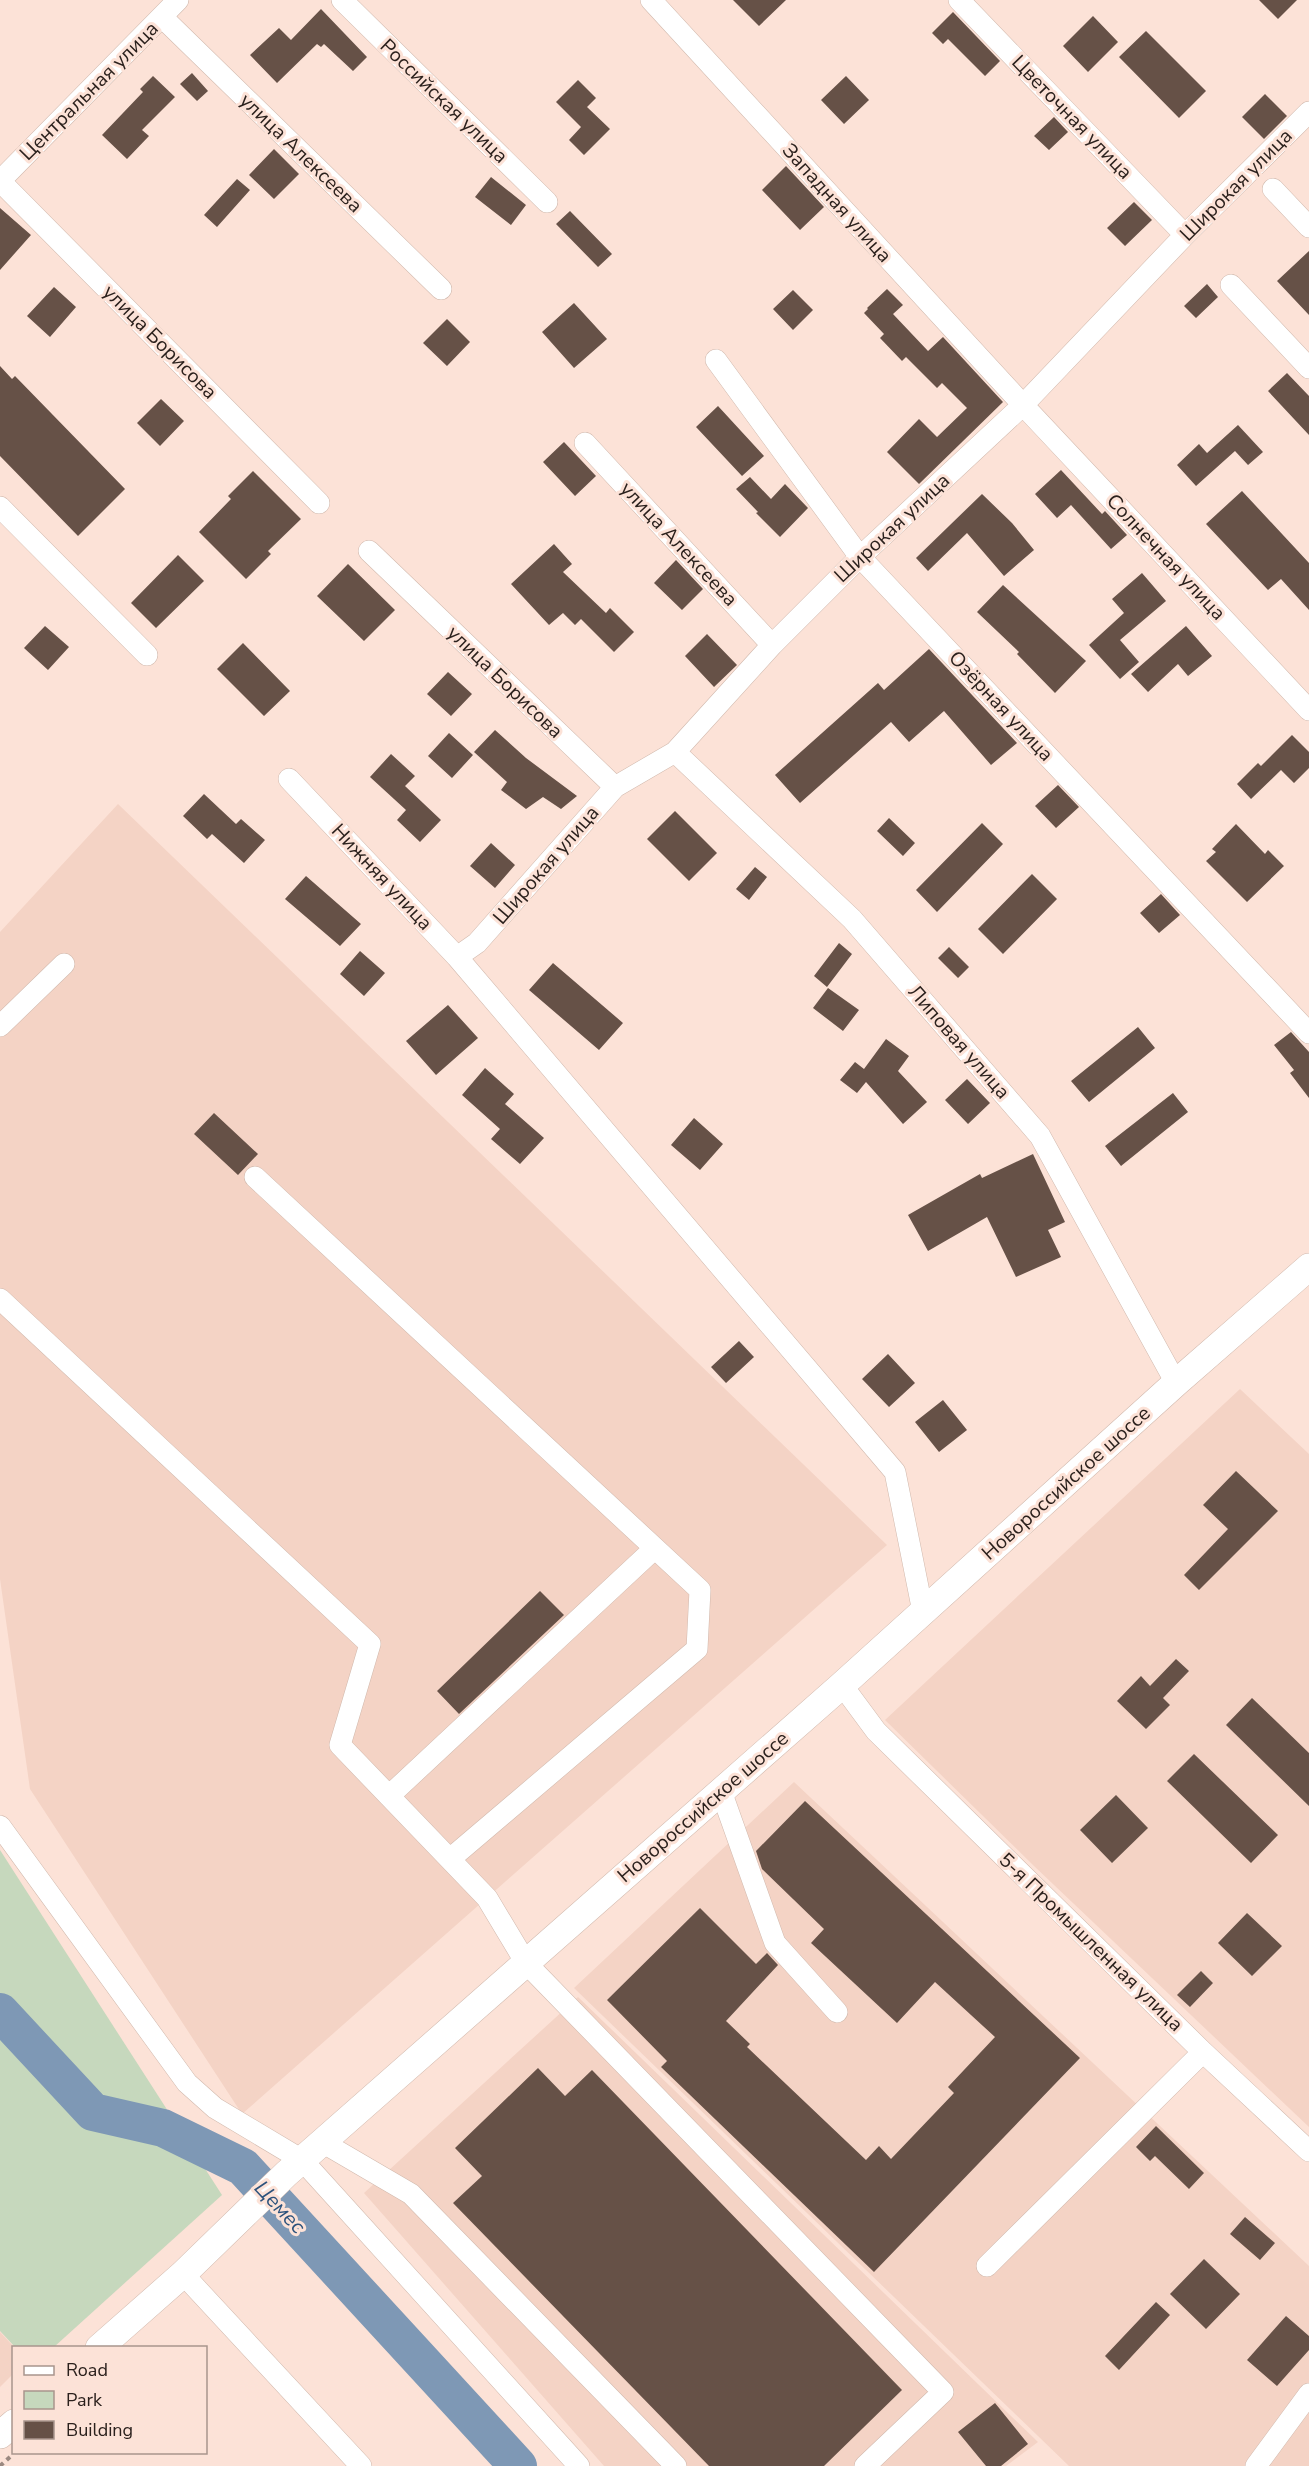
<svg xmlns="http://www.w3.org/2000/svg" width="1309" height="2466" viewBox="0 0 1309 2466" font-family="'Nunito Sans',sans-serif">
<rect width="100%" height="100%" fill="#fce2d7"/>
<!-- built -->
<path fill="#f4d3c5" d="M118 804 887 1545 242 2114 30 1789 0 1579V932Z
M1240 1389 1309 1454V2127L1034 1866 885 1720Z
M794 1782 1309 2266V2466H1069L574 1988Z
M578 1997 1038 2442 1006 2466H604L364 2193Z
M0 2332 14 2347 13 2374 0 2387Z"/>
<!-- green -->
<path fill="#c6d8bd" d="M0 1850 222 2195 54 2347H15L0 2331Z"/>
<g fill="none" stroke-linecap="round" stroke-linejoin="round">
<!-- river -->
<path stroke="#7e98b5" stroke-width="38" d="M0 2012 93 2112 163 2128 243 2167 518 2466"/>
</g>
<!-- building -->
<path fill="#665147" d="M733 0H786L759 26Z
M1259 0H1297L1278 19Z
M321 9 367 57 353 71 324 44 321 47 317 44 277 83 250 55 279 28 291 40Z
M953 12 1000 61 985 76 948 39 943 44 932 33Z
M1093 16 1118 42 1088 72 1063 46Z
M1146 31 1206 91 1179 118 1119 57Z
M192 73 208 91 197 101 180 84Z
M153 76 175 97 142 130 149 136 127 159 102 135 143 92 140 89Z
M846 76 869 100 844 124 821 100Z
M578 80 596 98 587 107 610 129 584 155 569 140 581 127 556 102Z
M1265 94 1287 116 1264 139 1242 117Z
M1054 117 1068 132 1049 150 1034 136Z
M274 149 299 174 274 199 249 175Z
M786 166 824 207 800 230 762 190Z
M491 177 526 205 511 225 475 197Z
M237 179 250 190 217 227 204 215Z
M1134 202 1152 220 1125 246 1107 228Z
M0 208 31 235 0 270Z
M570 211 612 254 598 267 556 224Z
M1309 251V315L1277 281Z
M1207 284 1218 297 1196 318 1184 306Z
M54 287 76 307 50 337 27 316Z
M887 289 903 305 893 314 928 351 943 337 1003 402 919 484 887 452 919 419 937 437 967 408 942 383 937 388 906 357 902 361 880 338 884 334 864 313 868 309 867 308Z
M793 290 813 310 793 330 773 309Z
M574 303 607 339 574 368 542 332Z
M447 319 470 342 447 366 423 343Z
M0 366 12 379 15 376 125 489 78 536 0 456Z
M1287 373 1309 396V435L1268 391Z
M161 399 184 421 160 446 137 423Z
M718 406 764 456 742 476 696 427Z
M1238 425 1263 452 1248 465 1235 451 1196 486 1177 465 1199 444 1207 453Z
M564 442 596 476 575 496 543 462Z
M1061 470 1102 514 1105 511 1127 535 1111 549 1071 505 1057 518 1035 494Z
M253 471 301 519 268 551 271 554 246 579 199 532 231 499 228 496Z
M750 477 771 499 785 484 808 508 780 537 756 513 758 512 736 489Z
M1242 491 1309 563V610L1281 579 1268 590 1206 524Z
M982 494 1012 523 1034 550 1004 576 967 533 928 571 916 558Z
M554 544 572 564 563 572 606 613 610 608 634 632 614 652 581 619 575 625 563 613 549 625 511 584Z
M178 555 204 581 156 628 131 603Z
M676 560 703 589 682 610 654 583Z
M348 564 395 610 364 641 317 596Z
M1142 573 1166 601 1120 640 1139 662 1120 679 1089 645 1124 613 1112 599Z
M1003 585 1086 661 1055 693 1017 654 1019 652 977 612Z
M45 626 69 647 48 670 24 648Z
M1186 626 1212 656 1188 676 1178 664 1148 692 1131 674Z
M707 634 737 665 714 687 685 656Z
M243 643 290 691 264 716 217 669Z
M929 649 1017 743 991 765 944 711 909 742 891 722 800 803 775 775 878 683 884 690Z
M448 672 472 694 451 716 427 694Z
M495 730 526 758 577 796 561 809 543 797 526 809 501 790 507 782 474 752Z
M449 733 473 755 452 778 428 756Z
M1292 735 1309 752V768L1294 783 1281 770 1251 799 1237 784 1258 763 1261 766Z
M391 754 415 776 405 786 441 820 420 842 397 820 406 810 370 777Z
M1058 785 1079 807 1056 828 1035 806Z
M204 794 236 824 241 819 265 840 244 863 212 834 207 839 183 816Z
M675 811 717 853 689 881 647 839Z
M889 818 915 843 903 856 877 831Z
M982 823 1003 844 937 912 916 890Z
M1236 824 1265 854 1268 850 1284 866 1247 902 1206 861 1216 852 1212 849Z
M491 843 515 865 495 888 470 866Z
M755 867 767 877 749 900 736 889Z
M1032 874 1057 899 1003 954 978 929Z
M306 876 361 924 340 946 285 899Z
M1161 894 1180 915 1159 933 1140 913Z
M839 943 852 954 827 987 814 976Z
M949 947 969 967 958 978 938 958Z
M360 951 385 973 364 996 340 974Z
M553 963 623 1023 599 1050 529 990Z
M828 988 859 1010 843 1031 813 1008Z
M448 1005 478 1038 436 1075 406 1041Z
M1138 1027 1155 1048 1089 1102 1071 1081Z
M1291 1032 1309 1052V1098L1290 1073 1294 1070 1274 1045Z
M886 1039 909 1056 898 1071 927 1102 903 1124 866 1082 857 1093 840 1080 855 1062 864 1069Z
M485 1068 514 1094 505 1104 544 1138 520 1164 491 1139 500 1129 462 1095Z
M967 1079 990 1103 968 1124 945 1100Z
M1173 1093 1188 1112 1121 1166 1105 1146Z
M214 1113 258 1154 238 1175 194 1134Z
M694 1118 723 1144 700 1170 671 1145Z
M1033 1154 1065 1222 1048 1230 1061 1257 1016 1277 987 1217 928 1251 908 1215 980 1174 982 1178Z
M739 1341 754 1357 726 1383 711 1367Z
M888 1354 915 1383 889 1407 862 1379Z
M943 1400 967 1430 939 1452 915 1422Z
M1236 1471 1278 1511 1199 1590 1184 1575 1228 1529 1203 1505Z
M540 1591 564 1615 459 1714 437 1691Z
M1176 1659 1189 1671 1163 1698 1170 1705 1146 1729 1117 1701 1141 1676 1150 1686Z
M1252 1698 1309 1753V1806L1226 1725Z
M1194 1754 1278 1835 1251 1863 1167 1781Z
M1116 1795 1148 1828 1112 1863 1080 1830Z
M805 1801 1080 2058 874 2272 661 2067 667 2061 607 2000 700 1908 756 1964 767 1953 778 1965 726 2021 750 2044 747 2047 866 2160 879 2146 891 2159 954 2093 948 2087 995 2037 935 1982 897 2023 811 1943 824 1929 762 1869 756 1851Z
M1247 1913 1282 1946 1252 1976 1218 1943Z
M1201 1971 1213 1983 1190 2007 1177 1995Z
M538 2068 565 2096 592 2070 902 2390 824 2466H709L453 2203 482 2176 455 2148Z
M1156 2126 1204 2173 1189 2189 1155 2156 1150 2161 1136 2147Z
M1245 2217 1275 2243 1260 2260 1230 2234Z
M1204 2259 1240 2294 1206 2329 1170 2294Z
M1156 2302 1170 2315 1119 2370 1105 2356Z
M1286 2316 1309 2336V2350L1277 2386 1247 2360Z
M995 2403 1028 2444 1001 2466H986L958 2432Z"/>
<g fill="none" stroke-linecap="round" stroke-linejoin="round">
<!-- minor casing -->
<g stroke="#d1b9ad" stroke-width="22">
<path id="minor" d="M342 0 547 202
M651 0 1023 405 1309 710
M959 0 1185 235
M162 17 441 289
M0 181 319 503
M0 181 178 0
M1273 189 1309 227
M1231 285 1309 368
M716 360 860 557 1309 1033
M585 443 772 645
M0 507 147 655
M369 551 615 787
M675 752 852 919 1040 1136 1176 1383
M289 779 457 957 477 943 615 787 675 752 772 645 860 557 1023 405 1185 235 1309 112
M457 957 895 1472 923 1612
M0 1026 64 964
M255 1177 700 1590 697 1649 450 1859
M0 1299 370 1644 340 1745 487 1898 526 1963 943 2392 865 2466
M842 1685 876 1731 1203 2052 1309 2151
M721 1791 775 1943 837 2012
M389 1796 654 1549
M0 1826 187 2083 215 2108 302 2160 579 2466
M322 2142 411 2194 676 2466
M987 2266 1203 2052
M183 2274 361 2466
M1256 2466 1309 2394"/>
</g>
<!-- major casing -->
<g stroke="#d1b9ad" stroke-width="28">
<path id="major" d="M99 2348 183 2274 286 2174 842 1685 1176 1383 1309 1267
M0 2435 14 2423"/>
</g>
<!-- path -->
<path stroke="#9b8981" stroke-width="4" stroke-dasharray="4.5 4.5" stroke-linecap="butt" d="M0 2466 11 2456"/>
<!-- minor -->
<use href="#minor" stroke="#fff" stroke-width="21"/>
<!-- major -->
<use href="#major" stroke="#fff" stroke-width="27"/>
</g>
<g text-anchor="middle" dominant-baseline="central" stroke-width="6" stroke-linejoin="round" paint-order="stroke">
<!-- street labels -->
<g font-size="20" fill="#2b211d" stroke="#fce2d7">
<text transform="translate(89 91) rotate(-45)">Центральная улица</text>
<text transform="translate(444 101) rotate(44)">Российская улица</text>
<text transform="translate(1072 117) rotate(46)">Цветочная улица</text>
<text transform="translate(301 153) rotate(44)">улица Алексеева</text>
<text transform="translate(1236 185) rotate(-45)">Широкая улица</text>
<text transform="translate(837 203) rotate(48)">Западная улица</text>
<text transform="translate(160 342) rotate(45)">улица Борисова</text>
<text transform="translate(892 528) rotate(-43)">Широкая улица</text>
<text transform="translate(679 544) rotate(47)">улица Алексеева</text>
<text transform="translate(1166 557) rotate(47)">Солнечная улица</text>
<text transform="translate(505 682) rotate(44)">улица Борисова</text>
<text transform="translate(1001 706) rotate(47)">Озёрная улица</text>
<text transform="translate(546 865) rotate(-49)">Широкая улица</text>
<text transform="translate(382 877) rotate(47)">Нижняя улица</text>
<text transform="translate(959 1042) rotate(49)">Липовая улица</text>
<text transform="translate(1066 1483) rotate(-42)">Новороссийское шоссе</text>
<text transform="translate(703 1807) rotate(-41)">Новороссийское шоссе</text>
<text transform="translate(1091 1942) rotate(44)">5-я Промышленная улица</text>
</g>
<!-- water labels -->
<g font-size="21" font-style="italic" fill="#2c527c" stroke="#fce2d7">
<text transform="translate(280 2207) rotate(47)">Цемес</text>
</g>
</g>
<!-- legend -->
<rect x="12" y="2346" width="195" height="108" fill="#fce2d7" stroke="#a8958d" stroke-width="1.5"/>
<rect x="24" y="2366" width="30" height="9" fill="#ffffff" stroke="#a8958d" stroke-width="1.5"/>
<text x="66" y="2376" font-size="18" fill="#2b211d">Road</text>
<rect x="24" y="2391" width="30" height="18" fill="#c6d8bd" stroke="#a8958d" stroke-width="1.5"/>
<text x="66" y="2406" font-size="18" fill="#2b211d">Park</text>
<rect x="24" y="2421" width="30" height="18" fill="#665147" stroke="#a8958d" stroke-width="1.5"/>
<text x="66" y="2436" font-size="18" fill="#2b211d">Building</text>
</svg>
